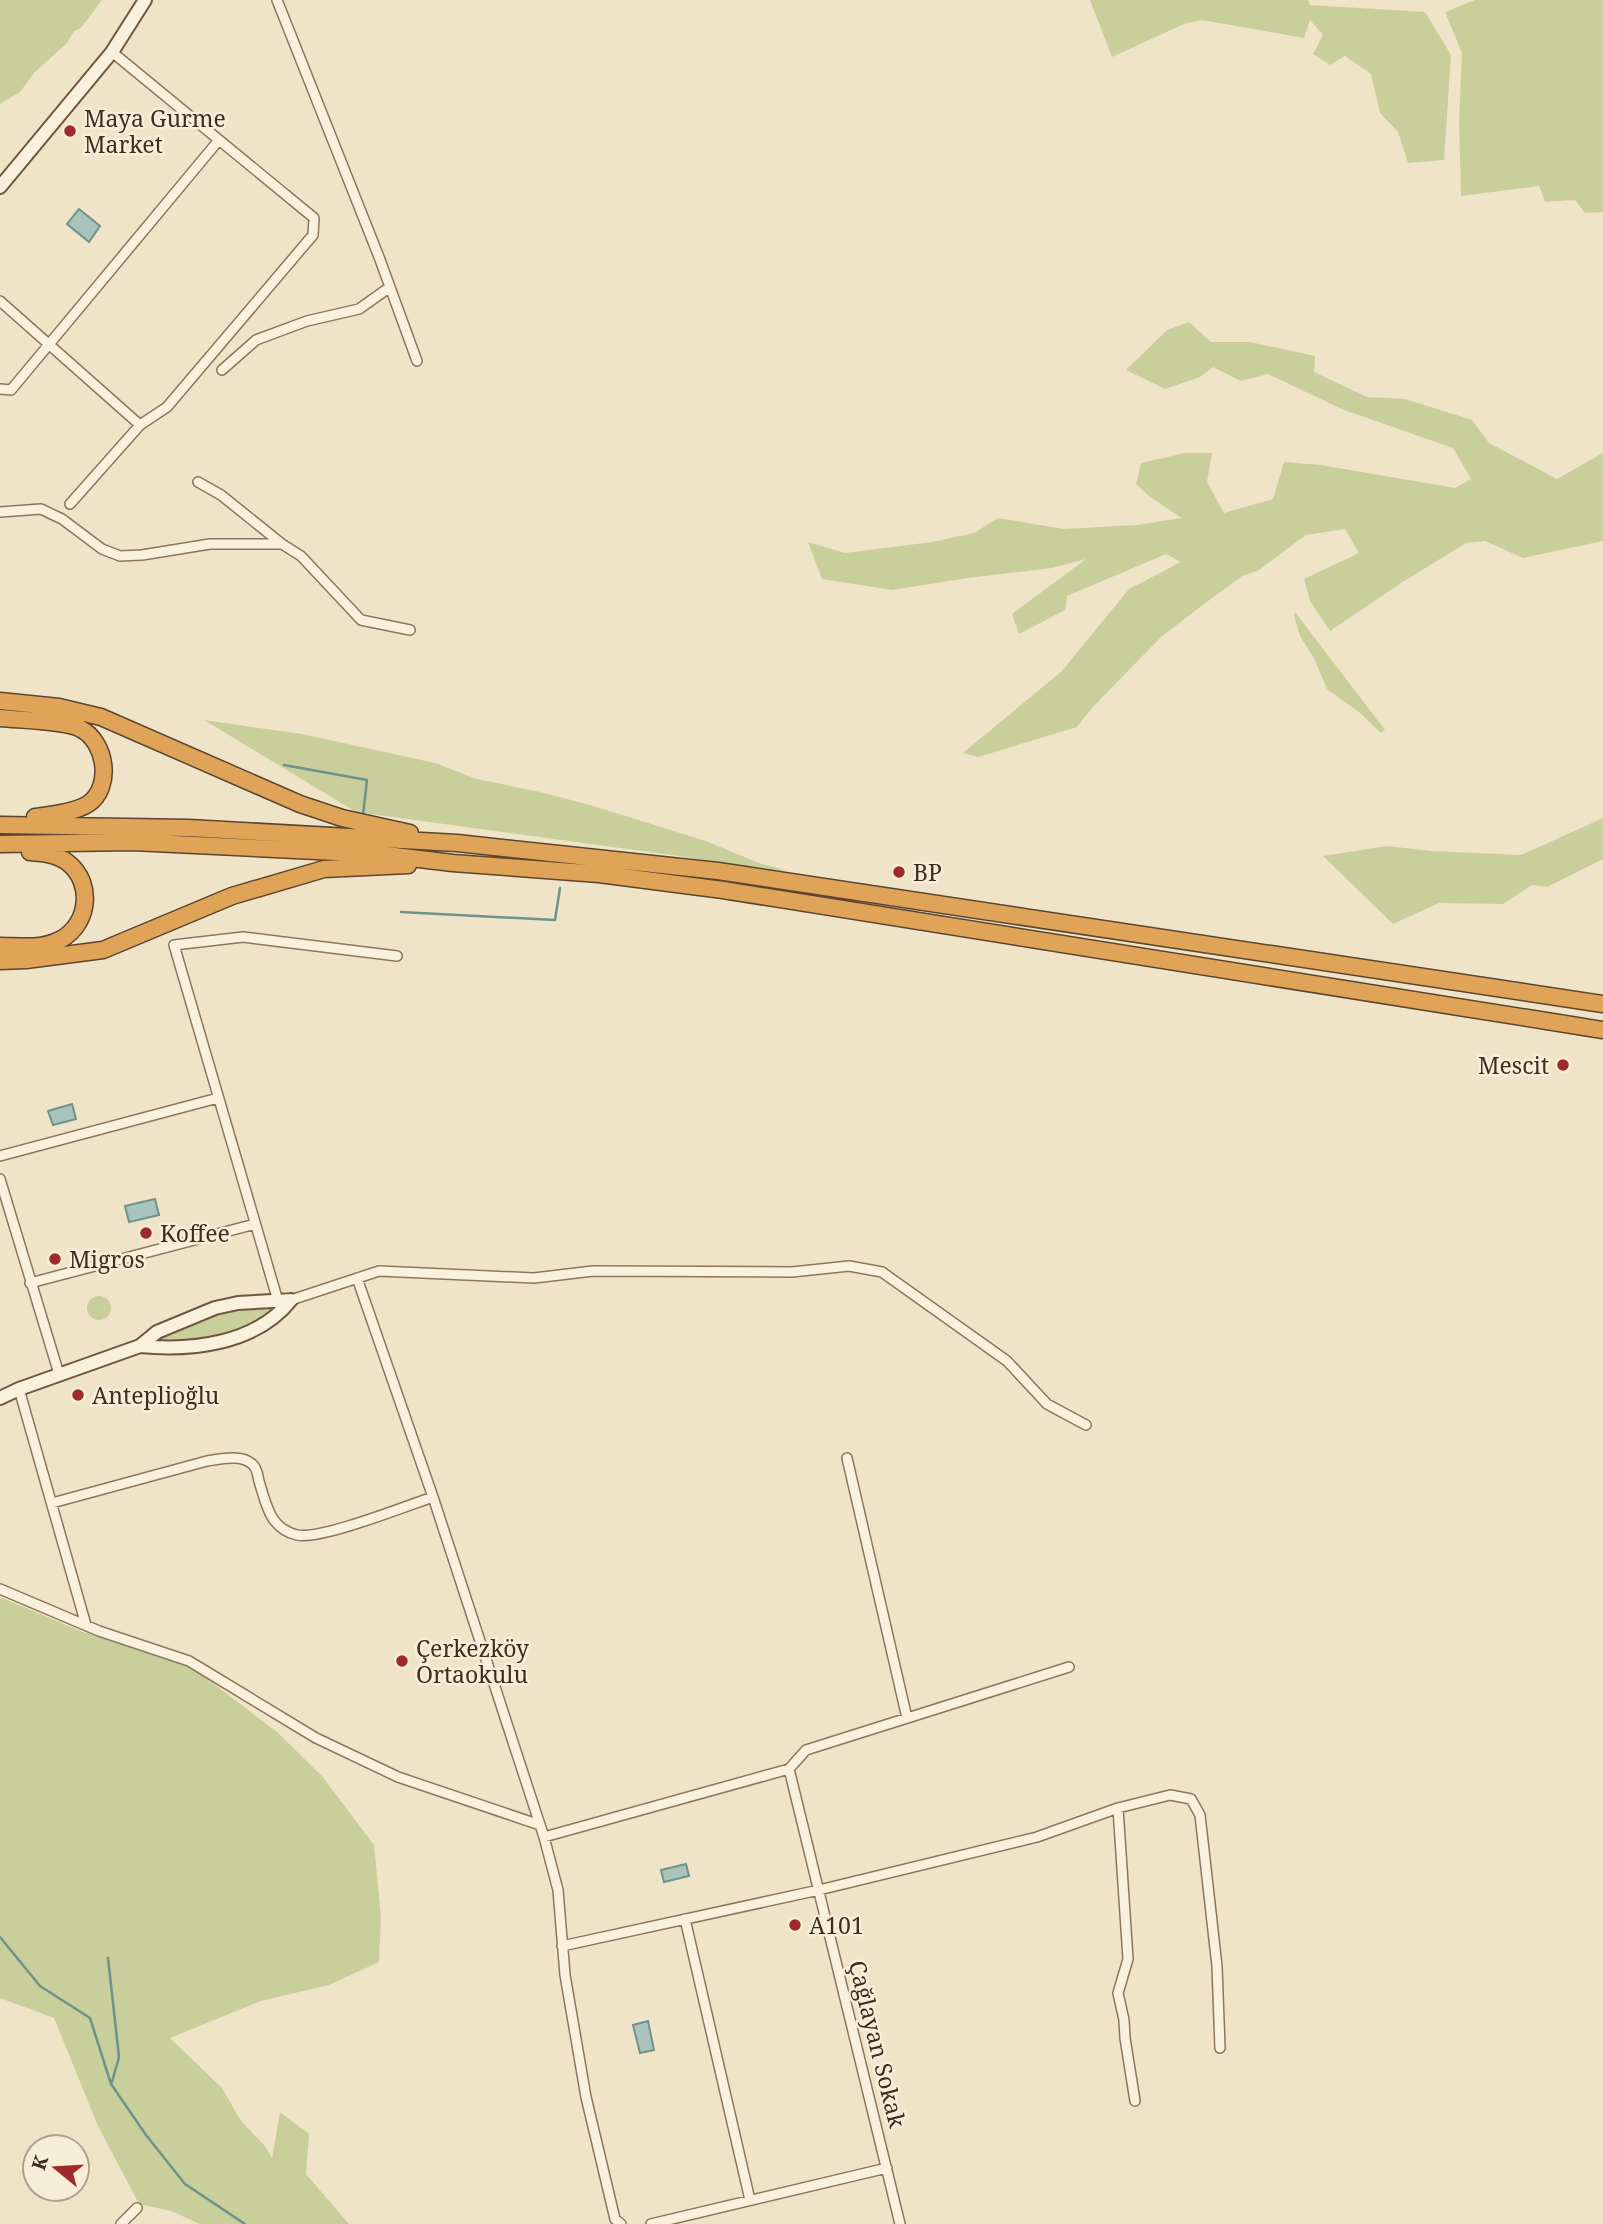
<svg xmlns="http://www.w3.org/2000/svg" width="1603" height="2224" viewBox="0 0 1603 2224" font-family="'Noto Serif',serif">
<rect width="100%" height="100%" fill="#f0e4c8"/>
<!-- green -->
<path fill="#c9cf9b" d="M0 0H102L81 28 74 31 67 43 34 73 20 92 0 104Z
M1090 0H1308L1310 5 1425 12 1451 55 1444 160 1408 163 1398 132 1380 113 1371 74 1345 56 1330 65 1313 54 1323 35 1310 20 1304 38 1202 20 1184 24 1112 57Z
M1475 0H1603V212L1585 213 1575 200 1545 202 1539 186 1461 196 1459 121 1462 53 1445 12Z
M1189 322 1211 342H1250L1315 356 1314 372 1367 397 1405 399 1472 420 1489 443 1557 479 1603 453V541L1523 558 1485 541 1466 543 1401 583 1330 631 1310 601 1304 579 1359 553 1345 529 1306 535 1259 570 1242 576 1204 604 1161 637 1092 708 1077 727 978 757 963 753 1062 671 1129 589 1181 562 1166 554 1067 596 1065 610 1019 634 1012 614 1086 559 1052 568 968 578 892 590 822 579 808 542 845 553 932 542 974 533 998 518 1064 529 1136 525 1182 518 1150 497 1136 484 1141 463 1185 453H1212L1207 482 1224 513 1273 499 1284 462 1321 465 1455 488 1471 479 1453 448 1344 410 1268 374 1241 381 1213 367 1200 377 1165 389 1126 370 1167 330Z
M1295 612 1385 730 1381 733 1359 712 1327 689 1314 658 1300 636 1294 616Z
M204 720 302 734 435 763 477 779 540 792 590 805 706 841 759 863 788 871 756 869 679 856 356 812Z
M1603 818V859L1547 887 1532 885 1503 904 1439 903 1393 924 1323 856 1387 846 1431 851 1521 855Z
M87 1308a12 12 0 1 1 24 0a12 12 0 1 1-24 0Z
M284 1305 228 1338 155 1345 154 1338 223 1309Z
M0 1597 83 1632 188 1664 277 1732 322 1776 374 1845 381 1917 379 1962 329 1985 261 2001 170 2038 222 2088 241 2121 264 2145 272 2158 280 2112 309 2134 306 2174 349 2224H200L171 2211 139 2204 98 2126 54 2018 0 1998Z"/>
<!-- water -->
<path fill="#a9c4bc" stroke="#6f938a" stroke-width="2" d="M79 209 100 226 89 242 67 224Z
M72 1104 76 1119 53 1125 48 1111Z
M155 1199 159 1215 129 1222 125 1206Z
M686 1864 689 1876 664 1882 661 1870Z
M648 2021 654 2050 640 2053 633 2025Z"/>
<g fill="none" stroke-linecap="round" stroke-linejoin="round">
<!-- stream -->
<path stroke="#6f938a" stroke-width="2.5" d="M284 765 367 780 363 815
M401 912 555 920 560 888
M0 1937 40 1986 90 2018 111 2084 146 2135 185 2184 245 2224
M108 1958 119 2057 112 2082"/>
<!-- street casing -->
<g stroke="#8d765c" stroke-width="12">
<path id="street" d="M277 0 379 257 417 361
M0 301 140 425
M222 370 256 340 307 321 359 309 390 287
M0 389 11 390 219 140
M198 482 221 495 282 544 301 556 361 620 410 630
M70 504 140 425 167 407 313 235 314 218 112 52
M0 512 41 509 62 519 102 549 120 556 142 555 210 544H282
M0 1156 218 1098
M0 1179 59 1374
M357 1278 433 1497 544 1837 558 1890 565 1975 586 2097 615 2219 621 2224
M30 1283 255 1224
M291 1300 379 1271 534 1278 593 1271 792 1272 849 1266 882 1272 1007 1361 1047 1404 1086 1425
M278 1301 174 945 243 937 397 956
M19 1389 86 1625
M847 1458 907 1718
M52 1503 207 1461C220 1459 244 1453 254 1466 257 1469 258 1477 259 1481 266 1504 270 1529 297 1535 321 1540 406 1506 433 1497
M0 1589 99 1631 189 1661 316 1738 398 1777 540 1825
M789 1769 806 1750 1069 1667
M1118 1808 1128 1959 1118 1993 1124 2020 1125 2038 1135 2101
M544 1837 789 1769 900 2224
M685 1919 750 2200
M562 1946 819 1890 1037 1837 1118 1808 1170 1795 1191 1799 1200 1815 1217 1966 1220 2048
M121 2224 137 2208
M651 2224 887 2168"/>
</g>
<!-- secondary casing -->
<g stroke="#6f573f" stroke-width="16">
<path id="secondary" d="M0 187 112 52 145 0
M140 1346C192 1351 256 1344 291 1300
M0 1398 19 1389 140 1346 157 1332 215 1308 238 1303 291 1300"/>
</g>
<!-- highway casing -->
<g stroke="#5b4430" stroke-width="19">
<path id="highway" d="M0 701 59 707 101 717 300 804 342 818 410 833
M0 718C19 720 67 721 81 729 106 742 113 787 88 804 76 812 50 815 35 817
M0 825 189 828 457 843 718 871 1603 1004
M0 844 133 842 377 854 453 863 599 874 723 890 1603 1030
M0 946C17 946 39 949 55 942 88 930 96 884 67 862 56 854 43 853 30 852
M0 961 26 960 103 950 232 896 324 869 408 865"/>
</g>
<!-- street -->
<use href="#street" stroke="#faf1dc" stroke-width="9"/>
<!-- secondary -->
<use href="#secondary" stroke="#faf1dc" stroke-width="12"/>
<!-- highway -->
<use href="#highway" stroke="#e0a458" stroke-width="16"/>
</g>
<!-- markers -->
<g fill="#9e2a2b" stroke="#f7eed8" stroke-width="2.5">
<circle cx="70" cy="131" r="7"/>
<circle cx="899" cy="872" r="7"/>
<circle cx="1563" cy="1065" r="7"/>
<circle cx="146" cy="1233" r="7"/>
<circle cx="55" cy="1259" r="7"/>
<circle cx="78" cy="1395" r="7"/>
<circle cx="402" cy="1661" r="7"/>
<circle cx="795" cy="1925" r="7"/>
</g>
<g text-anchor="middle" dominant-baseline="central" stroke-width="5" stroke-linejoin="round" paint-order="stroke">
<!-- poi labels -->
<g font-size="23" fill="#3d2e20" stroke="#f7eed8" text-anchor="start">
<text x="84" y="118">Maya Gurme<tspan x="84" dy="26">Market</tspan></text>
<text x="913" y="872">BP</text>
<text x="1549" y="1065" text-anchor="end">Mescit</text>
<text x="160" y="1233">Koffee</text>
<text x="69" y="1259">Migros</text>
<text x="92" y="1395">Anteplioğlu</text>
<text x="416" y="1648">Çerkezköy<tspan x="416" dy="26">Ortaokulu</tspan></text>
<text x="809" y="1925">A101</text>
</g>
<!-- street labels -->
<g font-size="23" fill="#3d2e20" stroke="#f7eed8">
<text transform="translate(878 2044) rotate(76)">Çağlayan Sokak</text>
</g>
</g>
<!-- north arrow -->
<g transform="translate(56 2168) rotate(288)"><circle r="33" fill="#f7eed8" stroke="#ada18e" stroke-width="2"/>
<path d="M0-5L12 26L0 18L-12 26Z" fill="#9e2a2b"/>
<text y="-10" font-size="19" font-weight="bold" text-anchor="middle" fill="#3d2e20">K</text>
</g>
</svg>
